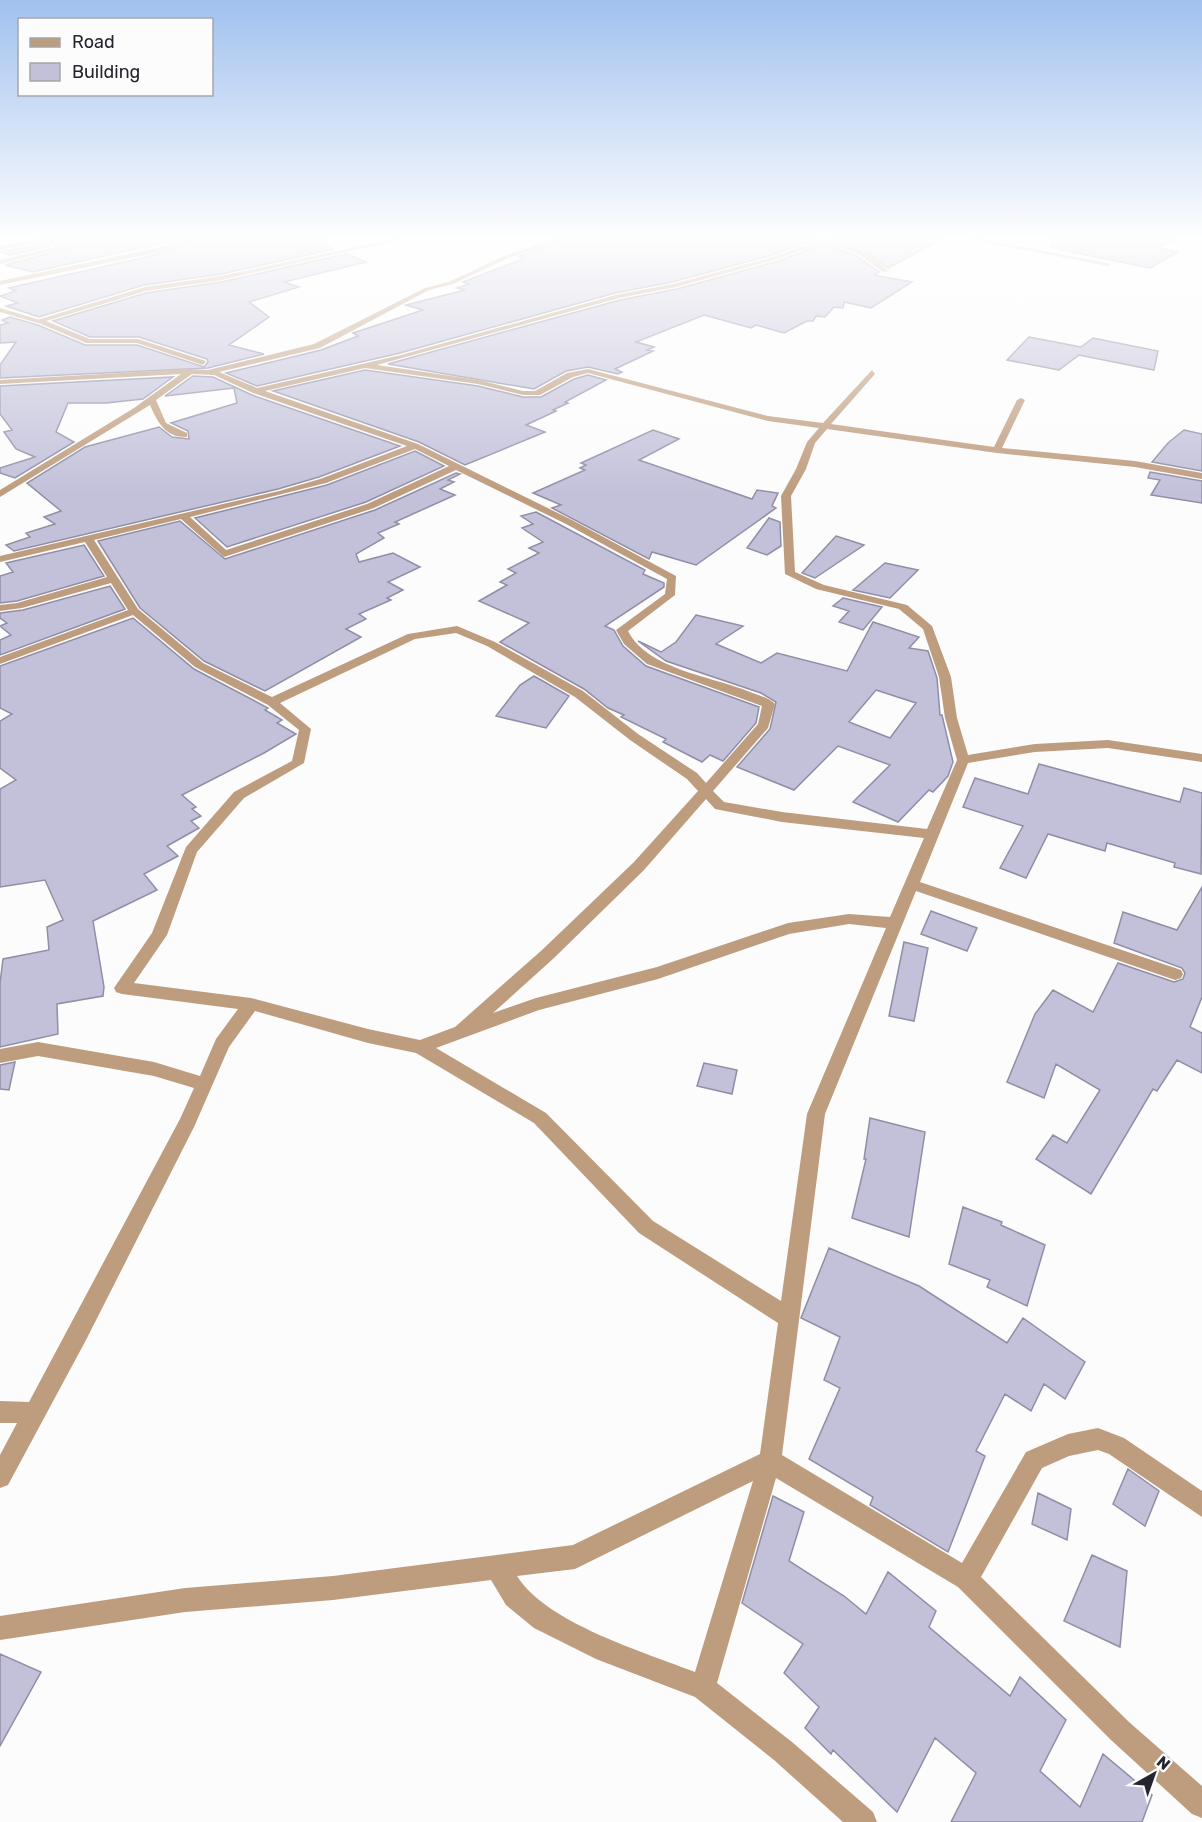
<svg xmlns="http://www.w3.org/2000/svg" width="1202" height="1822" viewBox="0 0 1202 1822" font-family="Rubik,sans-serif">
<rect width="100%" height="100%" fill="#fcfcfc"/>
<!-- building -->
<path fill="#c3c1da" stroke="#908ea6" stroke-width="1.5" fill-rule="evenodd" d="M54 239H179L33 272 5 265 66 249Z
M195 239H326L327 247 334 249 221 274 144 285 39 317 6 306 18 303 0 296 16 291 9 288 159 254Z
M564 239H816L769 256 672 282 615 293 400 353 257 386 226 373 321 350 358 336 353 333 423 310 406 305 465 290 457 288 469 284 463 282 525 258 518 257Z
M829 239H942L888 268 860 247Z
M1053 239H1175L1159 248 1178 252 1150 268 1052 248Z
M46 243 50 246 10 255 1 252Z
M823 245 854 254 879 272 874 275 912 282 871 308 844 302 843 308 834 307 825 317 816 316 813 321H807L784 333 756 325 751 328 704 315 636 342 654 347 647 350 653 351 615 369 622 372 618 374 588 367 566 371 534 389 388 364 620 300 677 289 775 262Z
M346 254 366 262 284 282 299 287 249 302 269 317 229 345 264 354 208 368 0 378V365L16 342 0 343V325L8 323 2 320 10 317 38 325 85 345H137L204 367 208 362 207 359 139 337H90L53 321 146 293 221 282Z
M1029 337 1081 347 1093 338 1158 351 1154 370 1079 355 1059 370 1007 360Z
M365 370 478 386 523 397H541L574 379 588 375 606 380 565 402 568 403 553 410 556 411 526 425 545 432 465 465 419 442 273 391Z
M193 376 213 377 252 395 400 446 319 477 278 489 14 551 6 545 30 537 26 533 55 524 44 517 61 511 27 483 85 447 159 427 172 437 189 439 188 431 171 423 237 403 234 388 165 396Z
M173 377 143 399 106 403H68L56 432 74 442 15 478 0 473V468L35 457 16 449 4 432 12 430 0 414V386Z
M653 430 679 439 639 460 752 499 757 490 778 493 772 506 776 508 696 565 652 552 649 559 552 508 561 505 533 493 585 470 580 468 586 465 581 463Z
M1184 430 1202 434V471L1152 462 1168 443Z
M415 451 444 466 366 502 227 547 195 518 327 485Z
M1150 472 1202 481V503L1151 495 1160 480 1148 478Z
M456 473 460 474 448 480 454 482 440 489 455 495 395 522 399 524 378 533 384 538 356 554 359 562 393 553 420 567 388 582 403 590 387 598 391 600 359 614 366 619 346 629 361 637 265 691 204 661 140 608 98 541 180 521 225 559 375 510Z
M536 512 645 570 643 574 664 583V587L605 626 614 630 623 646 646 666 759 707 756 723 723 761 710 755 702 762 663 742 666 739 621 717 624 715 608 708 584 689 500 642 529 623 479 601 507 585 500 582 516 573 508 569 539 553 529 548 543 542 522 528 533 524 521 516Z
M769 518 780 522 781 546 767 555 747 548Z
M836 536 864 545 815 578 802 573Z
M84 545 104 576 17 601 0 603V576L13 572 6 563Z
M885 563 918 570 890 598 853 590Z
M110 586 125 609 0 655V640L11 635 0 626 7 623 0 618V613L23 610Z
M843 598 882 607 863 630 839 622 849 611 833 606Z
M696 615 743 626 716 644 761 663 777 653 847 671 873 622 919 637 909 648 928 651 937 678 940 715H942L953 762 948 776 933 792 929 790 898 822 853 802 890 765 838 746 794 790 737 767 770 729 776 702 761 693 666 661 638 641 661 652 676 642ZM876 690 916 703 890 738 849 722Z
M133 618 194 669 268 708 265 710 282 720 277 723 296 734 264 753 182 795 196 807 192 809 201 816 191 821 199 828 167 846 178 856 144 874 157 890 93 921 104 987 103 996 57 1004 58 1034 0 1047V983L3 959 49 950 47 927 63 920 45 880 0 887V789L16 780 0 768V721L12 714 0 708V666Z
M534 676 569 696 546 728 496 716 520 685Z
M1039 764 1180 802 1184 788 1202 793 1201 874 1174 867 1175 863 1107 843 1105 851 1048 834 1026 878 1000 868 1023 826 963 807 975 778 1028 794Z
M1202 887V997L1190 1027 1202 1033V1073L1177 1060 1157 1091 1153 1089 1091 1194 1036 1159 1053 1135 1067 1143 1100 1090 1056 1064 1044 1098 1007 1082 1035 1014 1053 990 1093 1012 1118 963 1174 982 1183 979 1185 973 1182 968 1114 943 1123 912 1177 930Z
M931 911 977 928 967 951 921 934Z
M904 942 928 948 914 1021 889 1016Z
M15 1062 9 1090 0 1089V1065Z
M704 1063 737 1070 732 1094 697 1086Z
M870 1118 925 1132 909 1237 852 1218 866 1159H864Z
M963 1207 1002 1222 1001 1225 1045 1245 1027 1306 987 1287 990 1280 949 1264Z
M829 1248 919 1286 1007 1343 1023 1318 1085 1362 1065 1399 1044 1384 1031 1411 1005 1394 976 1451 985 1456 948 1552 870 1505 873 1497 809 1459 840 1388 824 1380 840 1337 801 1318Z
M1128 1469 1159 1491 1145 1526 1113 1504Z
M1038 1493 1071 1509 1067 1540 1032 1524Z
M773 1496 804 1512 789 1561 844 1596 866 1614 888 1572 936 1611 929 1627 1010 1696 1020 1677 1066 1720 1040 1771 1080 1807 1103 1754 1152 1795 1142 1822H951L976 1773 935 1738 897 1812 833 1750 831 1754 805 1728 819 1707 784 1673 803 1644 742 1603Z
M1092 1555 1127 1571 1120 1647 1064 1621Z
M0 1654 41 1672 0 1746Z"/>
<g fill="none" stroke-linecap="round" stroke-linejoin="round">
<!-- service -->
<path fill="#be9c7e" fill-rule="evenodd" d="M0 308 40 320 41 321 38 323 0 312Z"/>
<!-- minor -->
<path fill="#be9c7e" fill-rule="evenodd" d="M39 239H51L64 248 0 264V260L56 247 46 241 0 250V246Z
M185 239H193L159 252 0 285V281L157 248Z
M393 239H403L221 280 146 291 46 321 90 339H138L206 361 203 365 137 343H86L34 321 145 287 221 276Z
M554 239H562L506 259 453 284 429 290 320 348 219 372 257 388 401 355 616 295 673 284 770 258 822 239 859 249 874 258 888 271 883 272 855 252 823 243 774 260 676 287 619 298 377 365 478 380 523 391H535L567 373 588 369 768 416 823 423 872 370 875 374 831 424 994 447 1017 400 1021 398 1025 400 1002 448 1135 461 1202 473V479L1135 467 997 453 827 429 815 443 806 469 791 496 795 572 824 585 907 605 932 626 951 677 957 718 968 755 1035 744 1108 740 1202 754V762L1108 748 1035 752 968 763 920 882 1181 970 1183 974 1181 978 1175 980 916 891 825 1114 782 1455 962 1563 1026 1452 1068 1434 1098 1428 1124 1438 1202 1491V1517L1109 1454 1098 1450 1069 1456 1042 1468 981 1577 1129 1722 1202 1786V1818L1192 1814 1111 1740 958 1587 776 1478 717 1683 792 1742 873 1812 877 1822H843L774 1760 695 1697 596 1659 534 1628 506 1605 491 1580 333 1600 185 1612 0 1640V1616L185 1588 333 1576 573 1545 760 1454 778 1323 639 1233 534 1123 416 1053 368 1043 255 1011 229 1047 194 1127 86 1340 8 1485 0 1488V1455L17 1423H0V1401L29 1402 180 1119 194 1088 154 1076 38 1056 0 1063V1049L38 1042 154 1062 200 1076 216 1039 238 1009 122 994 116 992 114 988 152 933 186 847 234 792 292 761 299 730 268 705 195 667 133 615 0 664V657L128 610 111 583 22 608 0 611V605L17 603 107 577 85 542 0 562V556L279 491 320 479 407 446 253 393 214 375 192 374 156 400 166 423 187 433V437C165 438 157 421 150 405L0 497V490L134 408 181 374 0 384V380L189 369 208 370 314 344 425 288 449 282 502 257ZM365 368 478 384 523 395H540L573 377 588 373 768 421 819 428 807 442 796 469 781 496 785 574 816 589 899 609 923 629 939 677 945 718 957 760 927 829 782 812 724 802 713 791 768 728 775 704C769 698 758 695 750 692 712 676 648 670 628 631L675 595 676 576 572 520 418 444 265 391ZM415 449 449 466 367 504 226 550 190 517 326 483ZM456 470 566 524 667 579 665 594 616 630 624 644 647 664 762 706 758 724 706 783 697 773 638 734 583 691 495 642 457 626 408 634 272 697 203 663 138 609 94 540 181 519 224 557 374 508ZM456 633 487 646 575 697 630 740 687 779 698 791 634 862 542 950 455 1027 420 1040 368 1029 251 998 134 983 167 935 197 852 244 798 304 763 311 729 280 703 415 639ZM706 799 715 809 782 822 924 838 890 917 849 914 788 923 657 967 536 998 493 1013 554 958 644 870ZM849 924 886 928 807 1114 781 1301 653 1221 546 1113 436 1048 539 1010 658 979 789 934ZM753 1481 695 1672C644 1652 546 1623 517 1576L575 1569Z
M969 239H980L1111 264 1108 266Z"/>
</g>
<!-- sky -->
<linearGradient id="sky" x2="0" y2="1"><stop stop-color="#a1c1ef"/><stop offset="0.48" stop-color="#fefefe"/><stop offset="1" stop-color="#fefefe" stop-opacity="0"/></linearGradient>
<rect width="1202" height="494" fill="url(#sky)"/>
<!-- legend -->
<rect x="18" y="18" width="195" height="78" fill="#fcfcfc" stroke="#a6a6aa" stroke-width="1.5"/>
<rect x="30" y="38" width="30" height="9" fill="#be9c7e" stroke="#a6a6aa" stroke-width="1.5"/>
<text x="72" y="48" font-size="18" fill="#26252f">Road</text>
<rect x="30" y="63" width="30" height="18" fill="#c3c1da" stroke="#a6a6aa" stroke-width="1.5"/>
<text x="72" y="78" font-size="18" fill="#26252f">Building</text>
<!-- north arrow -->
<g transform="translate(1154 1774) rotate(40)" stroke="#fcfcfc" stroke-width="4.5" paint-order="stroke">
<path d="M0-4.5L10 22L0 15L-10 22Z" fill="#26252f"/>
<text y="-9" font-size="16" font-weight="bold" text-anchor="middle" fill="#26252f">N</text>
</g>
</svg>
